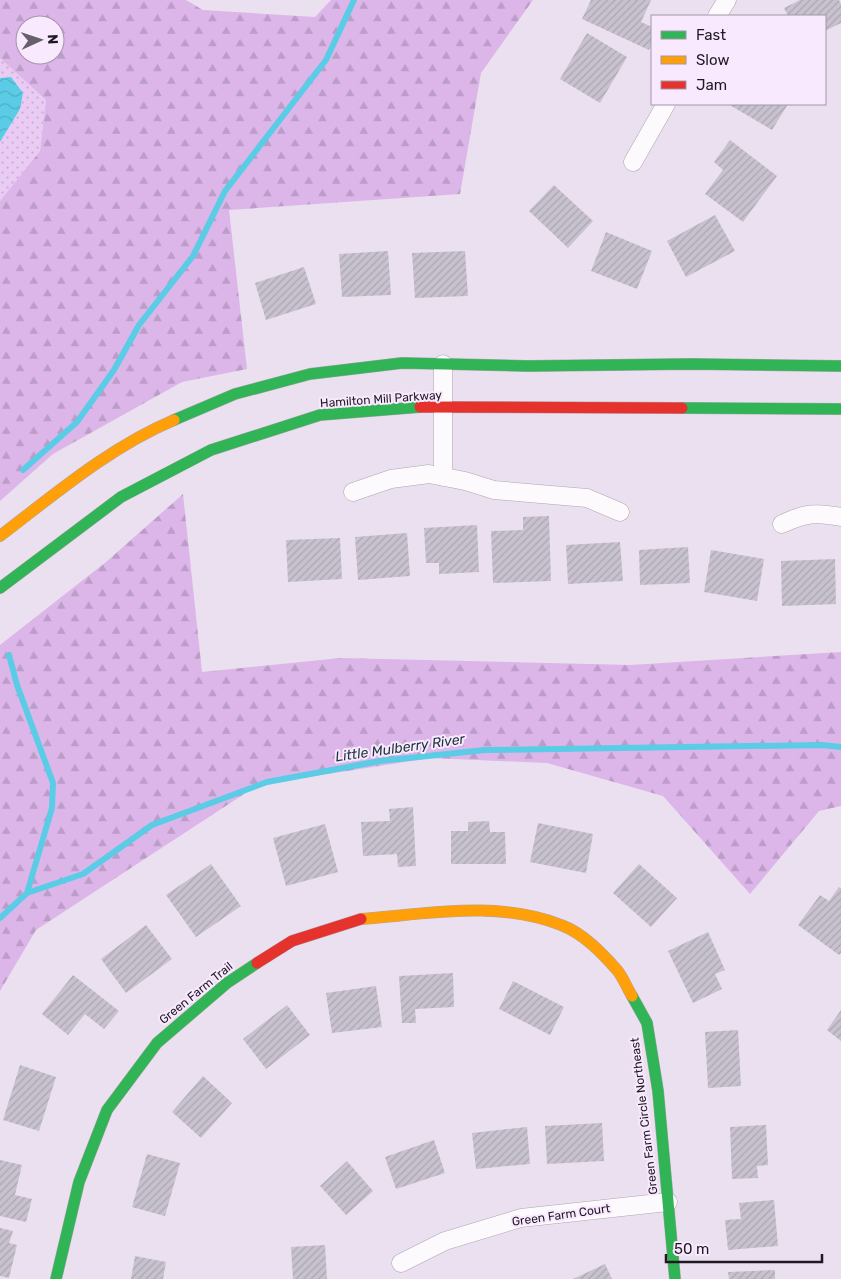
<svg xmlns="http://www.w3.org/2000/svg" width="841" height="1279" viewBox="0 0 841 1279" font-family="Rubik,sans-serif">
<defs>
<pattern id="grass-dots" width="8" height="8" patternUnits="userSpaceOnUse" patternTransform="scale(1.25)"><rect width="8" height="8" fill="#eacbf4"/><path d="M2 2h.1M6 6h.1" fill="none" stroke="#c8aed1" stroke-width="1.8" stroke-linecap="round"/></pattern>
<pattern id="forest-firs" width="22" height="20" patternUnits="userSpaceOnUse" patternTransform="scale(1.25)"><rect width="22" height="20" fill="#dcb6e9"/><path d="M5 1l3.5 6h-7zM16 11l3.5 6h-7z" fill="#bc9cc8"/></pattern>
<pattern id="water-waves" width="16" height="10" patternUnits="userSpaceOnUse" patternTransform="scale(1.25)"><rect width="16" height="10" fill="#5acce6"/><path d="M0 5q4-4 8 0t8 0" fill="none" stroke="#4eafc5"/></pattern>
<pattern id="building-hatch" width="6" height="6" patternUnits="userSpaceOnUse" patternTransform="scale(1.25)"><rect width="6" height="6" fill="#c8c2cf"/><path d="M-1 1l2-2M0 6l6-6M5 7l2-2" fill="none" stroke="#aca6b1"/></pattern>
</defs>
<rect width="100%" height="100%" fill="#ebe0ef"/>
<!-- grass -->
<path fill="url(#grass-dots)" d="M0 58 46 100 40 151 0 201V142L20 109 11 77 0 78Z"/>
<!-- forest -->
<path fill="url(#forest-firs)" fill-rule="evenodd" d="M0 0H186L203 10 315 17 331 0H533L481 73 460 194 229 210 247 369 182 382 53 454 0 501V201L40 151 46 100 0 58ZM25 25H55V55H25Z
M183 494 202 672 341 658 630 665 841 652V806L819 811 750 894 663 796 547 763 430 758 258 785 36 930 0 991V645L106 562Z"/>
<!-- water -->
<path fill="url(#water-waves)" d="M11 77 23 93 20 109 0 142V78Z"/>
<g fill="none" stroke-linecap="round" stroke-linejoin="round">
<!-- stream -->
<path stroke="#5acce6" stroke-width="6" d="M23 470 77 422 114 370 139 325 193 256 225 191 326 60 354 0
M9 655 17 685 53 783 52 808 27 893
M0 918 27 893 83 874 152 825 267 782 380 761 485 750 822 745 841 747"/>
</g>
<!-- building -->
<path fill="url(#building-hatch)" d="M591 0H651L641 22 652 27V42L649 50 582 19Z
M800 0H839L841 4V23L825 31V16H788L784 8Z
M587 33 627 57 600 103 560 79Z
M728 104H788L772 130Z
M730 140 777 176 743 222 705 194 723 170 714 162Z
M554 185 593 221 568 248 529 211Z
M715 215 735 251 686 277 667 241Z
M606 232 652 251 637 289 591 271Z
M388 251 391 295 342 297 339 254Z
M465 251 468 296 415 298 412 253Z
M304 267 316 304 266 320 255 283Z
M549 516 551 581 493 583 491 531 523 530V517Z
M477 525 479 572 439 574V563H426L424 528Z
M407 533 410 576 358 580 355 537Z
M340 538 342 579 288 582 286 540Z
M620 542 623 581 568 584 566 545Z
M688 547 690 583 640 585 639 550Z
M711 550 764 559 757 601 704 592Z
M835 559 836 604 782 606 781 561Z
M413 807 416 866 398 867 397 854 363 856 361 822 390 821 389 809Z
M489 821 490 832H505L506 864H451V831H468V822Z
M538 823 593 834 586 873 530 862Z
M325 824 338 872 286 886 273 838Z
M211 864 241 906 196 937 166 895Z
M639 864 677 898 651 927 613 893Z
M839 887 841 888V953L839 955 798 925 820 895 829 901Z
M146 925 172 959 126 993 101 959Z
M708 932 725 970 715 974 722 989 693 1003 668 951Z
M453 973 454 1007 415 1009 416 1023H402L399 976Z
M73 975 119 1011 104 1029 85 1014 68 1035 42 1014Z
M513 981 564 1007 550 1035 499 1009Z
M376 986 382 1027 332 1033 326 993Z
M287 1005 310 1035 266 1069 243 1039Z
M841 1010V1041L827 1030Z
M738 1030 741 1086 708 1088 705 1032Z
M20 1065 56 1077 39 1131 3 1120Z
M203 1076 232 1103 201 1138 172 1112Z
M602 1123 604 1161 547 1164 545 1126Z
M766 1125 768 1165 757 1166 758 1178 732 1179 730 1127Z
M527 1127 530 1164 476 1169 472 1133Z
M434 1140 445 1173 396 1189 385 1157Z
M147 1154 180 1163 165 1216 132 1207Z
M0 1160 22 1165 15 1195 32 1199 26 1222 0 1216Z
M347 1161 373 1191 346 1215 320 1186Z
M774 1200 778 1246 728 1250 725 1220 741 1219 739 1203Z
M0 1228 13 1231 9 1243 17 1245 9 1278 0 1276Z
M325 1245 327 1279H293L291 1247Z
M135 1256 166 1262 163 1279H131Z
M605 1264 612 1279H573Z
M775 1270V1279H729L728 1272Z"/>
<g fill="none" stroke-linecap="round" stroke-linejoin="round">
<!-- street casing -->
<g stroke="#ada5b0" stroke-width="19">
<path id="street" d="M717 16 727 0
M633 162 666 104
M443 364V477
M353 492 391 479 429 474 465 481 494 490 587 498 620 512
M782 524C805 513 816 512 841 517
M401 1263 445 1241 521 1218 668 1202"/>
</g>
<!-- fast casing -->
<g stroke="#ada5b0" stroke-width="12">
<path id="fast" d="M682 408 841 409
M174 420 235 394 310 374 402 363 528 366 691 364 841 366
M0 588 121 497 211 450 320 415 420 407
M632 996 647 1023 658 1091 675 1279
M56 1279 79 1182 107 1110 157 1043 227 983 257 963"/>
</g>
<!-- slow casing -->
<g stroke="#ada5b0" stroke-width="12">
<path id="slow" d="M0 536C55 494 110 447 174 420
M361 919C427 914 498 900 561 925 583 933 602 953 617 970 623 977 627 988 632 996"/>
</g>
<!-- jam casing -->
<g stroke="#ada5b0" stroke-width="12">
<path id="jam" d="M420 407 682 408
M257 963 292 941 361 919"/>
</g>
<!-- street -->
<use href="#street" stroke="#fcfafd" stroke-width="18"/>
<!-- fast -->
<use href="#fast" stroke="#30b455" stroke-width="11"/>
<!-- slow -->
<use href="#slow" stroke="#ff9f0a" stroke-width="11"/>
<!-- jam -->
<use href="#jam" stroke="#e5322d" stroke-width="11"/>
</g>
<g text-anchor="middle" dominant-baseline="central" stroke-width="4" stroke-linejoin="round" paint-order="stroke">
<!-- street labels -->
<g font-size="12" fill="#201923" stroke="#f9e9ff">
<text transform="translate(381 399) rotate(-4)">Hamilton Mill Parkway</text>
<text transform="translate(196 993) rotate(-39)">Green Farm Trail</text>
<text transform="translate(644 1116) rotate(-97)">Green Farm Circle Northeast</text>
<text transform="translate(561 1215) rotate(-8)">Green Farm Court</text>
</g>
<!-- water labels -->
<g font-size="14" font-style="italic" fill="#1c3439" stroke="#f9e9ff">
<text transform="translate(400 748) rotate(-8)">Little Mulberry River</text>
</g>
</g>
<!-- legend -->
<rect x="651" y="15" width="175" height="90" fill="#f9e9ff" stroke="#a296a7"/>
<rect x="661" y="31" width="25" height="8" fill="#30b455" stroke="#a296a7"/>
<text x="696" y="40" font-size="15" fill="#201923">Fast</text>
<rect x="661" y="56" width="25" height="8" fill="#ff9f0a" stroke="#a296a7"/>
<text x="696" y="65" font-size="15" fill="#201923">Slow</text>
<rect x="661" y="81" width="25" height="8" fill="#e5322d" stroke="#a296a7"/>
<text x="696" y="90" font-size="15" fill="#201923">Jam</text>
<!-- north arrow -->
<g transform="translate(40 40) rotate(87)"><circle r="24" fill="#f9e9ff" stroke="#a296a7"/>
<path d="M0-4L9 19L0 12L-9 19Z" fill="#675f6a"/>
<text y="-8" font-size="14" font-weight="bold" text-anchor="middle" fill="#201923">N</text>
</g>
<!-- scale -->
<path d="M666 1254v8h156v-8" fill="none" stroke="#201923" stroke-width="2.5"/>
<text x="674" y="1254" font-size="15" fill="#201923" stroke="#f9e9ff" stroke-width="4" paint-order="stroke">50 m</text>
</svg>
